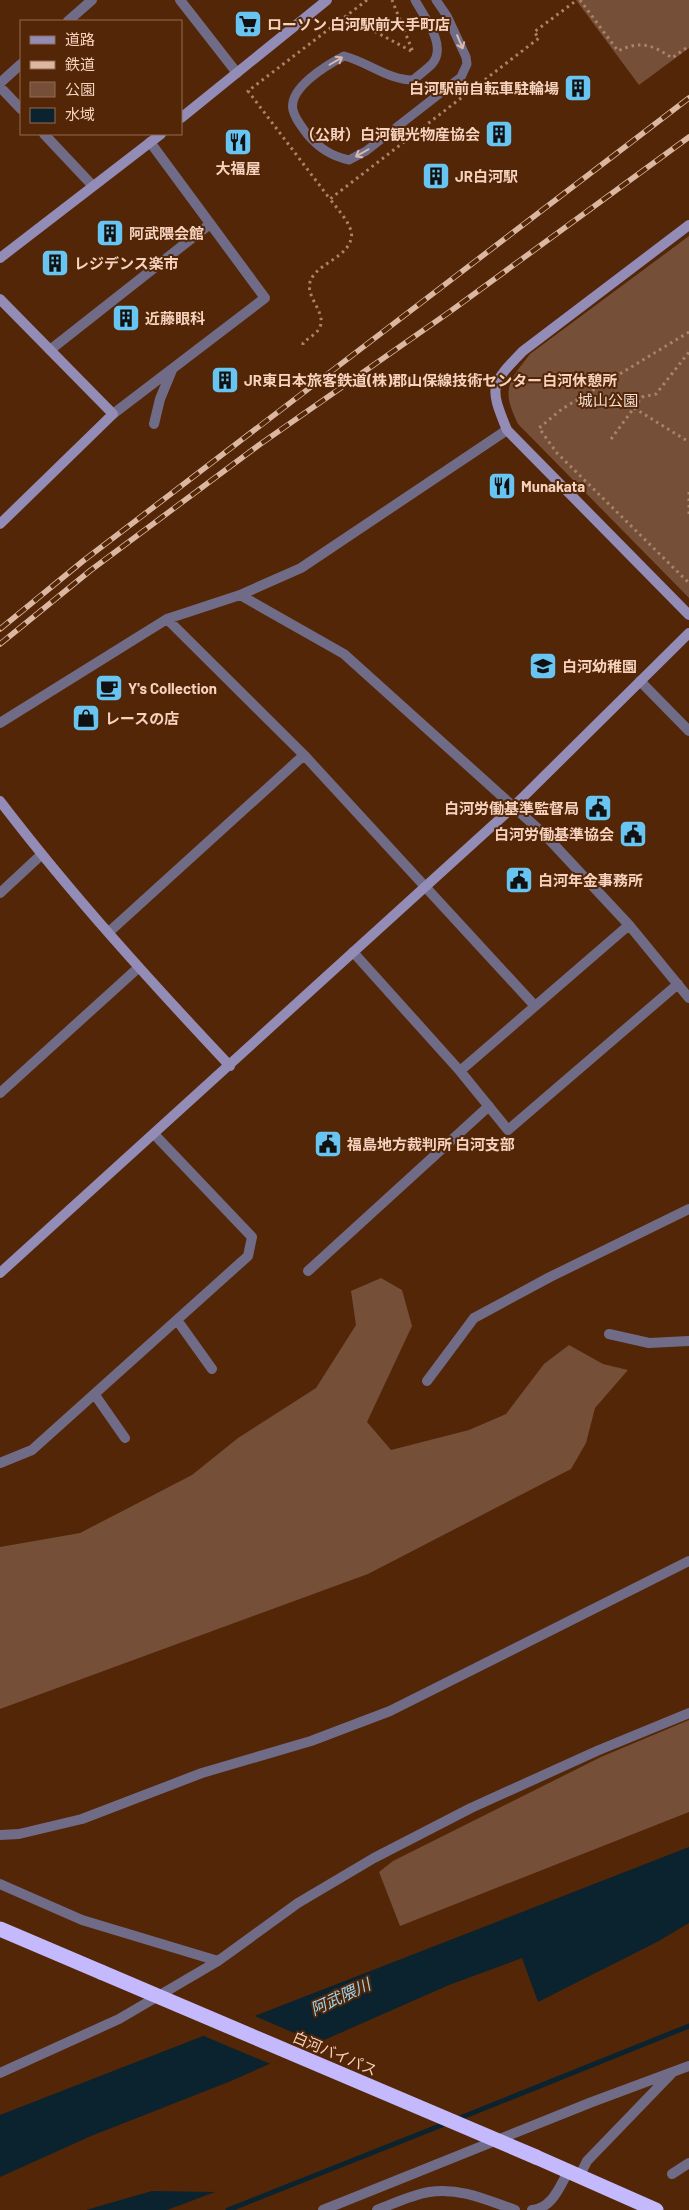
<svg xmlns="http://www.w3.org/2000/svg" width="689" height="2210" viewBox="0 0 689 2210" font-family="Barlow,'Noto Sans JP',sans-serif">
<rect width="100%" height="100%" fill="#522606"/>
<!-- green -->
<path fill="#764f39" d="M576 0H689V48L639 85Z
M689 236V598L518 424C501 389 508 382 530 354Z
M381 1278 402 1290 412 1326 367 1422 391 1450 469 1430 506 1414 544 1364 569 1345 603 1364 628 1370 595 1408 586 1443 571 1469 368 1574 0 1709V1547L80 1533 192 1475 238 1438 316 1388 356 1325 351 1291Z
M689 1720V1812L400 1926 379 1872 393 1861 601 1757Z"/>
<!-- water -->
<path fill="#0a232f" d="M689 1847V1923L657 1942 538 2002 522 1958 449 1985 231 2081 91 2136 0 2177V2115Z
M152 2191 215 2192 167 2210H86Z"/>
<!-- pier -->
<path fill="#522606" d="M250 2014 320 2044 273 2065 199 2034Z"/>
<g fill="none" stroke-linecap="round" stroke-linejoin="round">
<!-- stream -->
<path stroke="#0a232f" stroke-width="5" d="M455 2120 689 2026
M228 2210 447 2123"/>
<!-- path -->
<path stroke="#ab8369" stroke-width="3" stroke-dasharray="2.5 4" stroke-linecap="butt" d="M367 0 248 91 330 199 539 38 534 32 577 0
M580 0 618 51C640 40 653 45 672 58L689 46
M346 16 413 52 392 0
M689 332 562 409 539 428 557 453 689 583
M303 345V343C308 338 317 334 320 327 327 310 300 294 313 276 322 263 347 256 351 239 355 227 337 209 330 199
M634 408 689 442
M611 439 642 397 656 394 689 352
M689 492V516"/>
<!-- lane -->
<path stroke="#706c87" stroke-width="9" d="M415 0C424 17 448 46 432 64 426 70 419 75 413 80 388 80 368 62 344 56 327 65 288 88 293 110 295 119 302 127 307 134 319 148 331 156 349 160L366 151 461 77 467 64 466 57 447 16 436 0"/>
<!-- street -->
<path stroke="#706c87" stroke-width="10" d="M180 0 237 73
M68 21 92 0
M0 83 21 64
M0 87 21 109
M44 134 92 185
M50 350 210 224
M113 414 265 298 150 142
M154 424 160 399 172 370
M240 595 344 654 545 835 629 925 689 998
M167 619 304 755 535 1006
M640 681 689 731
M0 723 167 619 240 595 301 568 507 430
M0 893 41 855
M109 932 304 755
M353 952 460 1071 508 1130 678 984
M460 1071 629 925
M0 1093 138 968
M308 1271 489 1106
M177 1320 212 1369
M609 1334 649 1343 689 1341
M427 1381 474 1318 550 1277 689 1209
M95 1395 125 1438
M0 1463 32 1450 248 1256 252 1237 154 1134
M0 1835 19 1834 82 1819 202 1773 311 1741 390 1711 689 1561
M0 1884 82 1920 218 1961
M0 2073 119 2019 218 1961 298 1903 374 1858 471 1808 599 1750 689 1713
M672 2174 689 2163
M579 2177 587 2161 672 2073
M323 2210 592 2102 689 2066
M377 2210C393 2204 411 2195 429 2192 459 2187 487 2200 515 2210
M532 2210C552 2208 559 2188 568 2172"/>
<!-- secondary -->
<path stroke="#928cb7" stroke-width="10" d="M181 118 327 0
M689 225 523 351C490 385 489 386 507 430L689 615
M0 258 161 134
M0 299 113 414 0 524
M0 801C71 894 150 981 230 1066
M0 1273 514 806 689 633"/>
<!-- highway -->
<path stroke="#c3b9fc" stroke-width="15" d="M0 1929 101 1972
M536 2157 656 2210"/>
<!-- rail casing -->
<g stroke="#dbb6a0" stroke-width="5.5">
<path id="rail" d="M0 629 83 561 689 98
M0 644 91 570 259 445 448 313 689 137"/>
</g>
<!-- rail -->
<use href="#rail" stroke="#522606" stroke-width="4" stroke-dasharray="11" stroke-linecap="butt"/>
<!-- highway-bridge -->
<path stroke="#c3b9fc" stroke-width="15" d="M101 1972 536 2157"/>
</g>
<!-- one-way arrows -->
<defs><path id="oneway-shaft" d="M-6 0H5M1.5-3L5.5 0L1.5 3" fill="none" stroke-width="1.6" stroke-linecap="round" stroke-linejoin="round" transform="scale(1.25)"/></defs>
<g stroke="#d5b9b1">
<use href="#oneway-shaft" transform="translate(460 42) rotate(67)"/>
<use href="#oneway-shaft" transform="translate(336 61) rotate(-30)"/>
<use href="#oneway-shaft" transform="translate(362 153) rotate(150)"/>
</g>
<!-- icons -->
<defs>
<g id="supermarket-square" transform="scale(1.4375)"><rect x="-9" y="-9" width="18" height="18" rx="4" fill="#68c4f0" stroke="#522606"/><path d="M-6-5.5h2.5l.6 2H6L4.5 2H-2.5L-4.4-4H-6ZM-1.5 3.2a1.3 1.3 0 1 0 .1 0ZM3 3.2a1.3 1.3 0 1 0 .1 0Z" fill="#111"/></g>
<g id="building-square" transform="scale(1.4375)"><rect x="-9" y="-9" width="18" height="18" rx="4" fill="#68c4f0" stroke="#522606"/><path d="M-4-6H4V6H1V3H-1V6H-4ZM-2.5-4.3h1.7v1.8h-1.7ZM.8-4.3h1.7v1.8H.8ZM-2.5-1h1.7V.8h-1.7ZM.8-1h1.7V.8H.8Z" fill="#111"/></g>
<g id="restaurant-square" transform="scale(1.4375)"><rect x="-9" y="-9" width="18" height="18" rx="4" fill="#68c4f0" stroke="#522606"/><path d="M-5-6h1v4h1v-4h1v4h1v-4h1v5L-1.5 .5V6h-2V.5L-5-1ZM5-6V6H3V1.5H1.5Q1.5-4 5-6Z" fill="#111"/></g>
<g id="school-square" transform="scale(1.4375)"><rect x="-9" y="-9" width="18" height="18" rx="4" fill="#68c4f0" stroke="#522606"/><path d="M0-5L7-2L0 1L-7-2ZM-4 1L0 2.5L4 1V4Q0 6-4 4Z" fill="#111"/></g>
<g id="cafe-square" transform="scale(1.4375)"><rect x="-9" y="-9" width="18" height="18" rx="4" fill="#68c4f0" stroke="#522606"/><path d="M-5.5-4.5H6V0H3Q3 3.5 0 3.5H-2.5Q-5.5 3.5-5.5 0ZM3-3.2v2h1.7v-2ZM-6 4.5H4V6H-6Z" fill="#111"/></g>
<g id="shop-square" transform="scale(1.4375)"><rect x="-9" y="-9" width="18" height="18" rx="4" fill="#68c4f0" stroke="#522606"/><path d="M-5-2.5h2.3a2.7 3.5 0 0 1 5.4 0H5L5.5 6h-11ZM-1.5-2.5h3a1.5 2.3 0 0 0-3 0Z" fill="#111"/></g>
<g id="civic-square" transform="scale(1.4375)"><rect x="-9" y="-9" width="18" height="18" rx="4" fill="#68c4f0" stroke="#522606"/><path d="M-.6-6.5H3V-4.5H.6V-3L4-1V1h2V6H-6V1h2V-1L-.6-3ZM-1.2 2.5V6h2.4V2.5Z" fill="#111"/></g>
</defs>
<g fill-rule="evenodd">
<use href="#supermarket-square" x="248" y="24"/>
<use href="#building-square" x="578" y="88"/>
<use href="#building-square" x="499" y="134"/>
<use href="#restaurant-square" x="238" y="142"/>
<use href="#building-square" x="436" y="176"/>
<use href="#building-square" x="110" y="233"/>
<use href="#building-square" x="55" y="263"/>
<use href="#building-square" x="126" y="318"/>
<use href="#building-square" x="225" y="380"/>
<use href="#restaurant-square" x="502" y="486"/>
<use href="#school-square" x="543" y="666"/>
<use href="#cafe-square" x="109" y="688"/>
<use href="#shop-square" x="86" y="718"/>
<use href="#civic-square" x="598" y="808"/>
<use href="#civic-square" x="633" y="834"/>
<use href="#civic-square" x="519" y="880"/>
<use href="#civic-square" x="328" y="1144"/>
</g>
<g text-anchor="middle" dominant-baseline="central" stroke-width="4" stroke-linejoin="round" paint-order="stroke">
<!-- poi labels -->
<g font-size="15" font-weight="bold" fill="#f7d3bf" stroke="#522606" text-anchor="start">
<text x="267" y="24">ローソン 白河駅前大手町店</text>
<text x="559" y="88" text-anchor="end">白河駅前自転車駐輪場</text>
<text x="480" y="134" text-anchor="end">（公財）白河観光物産協会</text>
<text x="238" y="168" text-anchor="middle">大福屋</text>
<text x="455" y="176">JR白河駅</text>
<text x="129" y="233">阿武隈会館</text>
<text x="74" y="263">レジデンス楽市</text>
<text x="145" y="318">近藤眼科</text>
<text x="244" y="380">JR東日本旅客鉄道(株)郡山保線技術センター白河休憩所</text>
<text x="521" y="486">Munakata</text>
<text x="562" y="666">白河幼稚園</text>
<text x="128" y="688">Y's Collection</text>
<text x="105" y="718">レースの店</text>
<text x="579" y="808" text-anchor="end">白河労働基準監督局</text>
<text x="614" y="834" text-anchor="end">白河労働基準協会</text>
<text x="538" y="880">白河年金事務所</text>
<text x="347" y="1144">福島地方裁判所 白河支部</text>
</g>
<!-- park labels -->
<g font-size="15" fill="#f2dfd5" stroke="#522606">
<text x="608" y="400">城山公園</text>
</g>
<!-- street labels -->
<g font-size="15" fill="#f7d3bf" stroke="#522606">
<text transform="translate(335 2053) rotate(23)">白河バイパス</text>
</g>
<!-- water labels -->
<g font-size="16" font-style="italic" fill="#9ad5f4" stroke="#522606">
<text transform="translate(340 1996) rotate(-25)">阿武隈川</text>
</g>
</g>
<!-- legend -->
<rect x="20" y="20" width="162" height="115" fill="#522606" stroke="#946b50"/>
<rect x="30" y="36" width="25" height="8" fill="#928cb7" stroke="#946b50"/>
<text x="65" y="45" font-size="15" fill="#f7d3bf">道路</text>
<rect x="30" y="61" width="25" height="8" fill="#dbb6a0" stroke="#946b50"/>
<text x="65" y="70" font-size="15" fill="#f7d3bf">鉄道</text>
<rect x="30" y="82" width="25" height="15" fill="#764f39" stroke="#946b50"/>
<text x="65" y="95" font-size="15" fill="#f7d3bf">公園</text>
<rect x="30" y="108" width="25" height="15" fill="#0a232f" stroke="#946b50"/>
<text x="65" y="120" font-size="15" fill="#f7d3bf">水域</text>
</svg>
